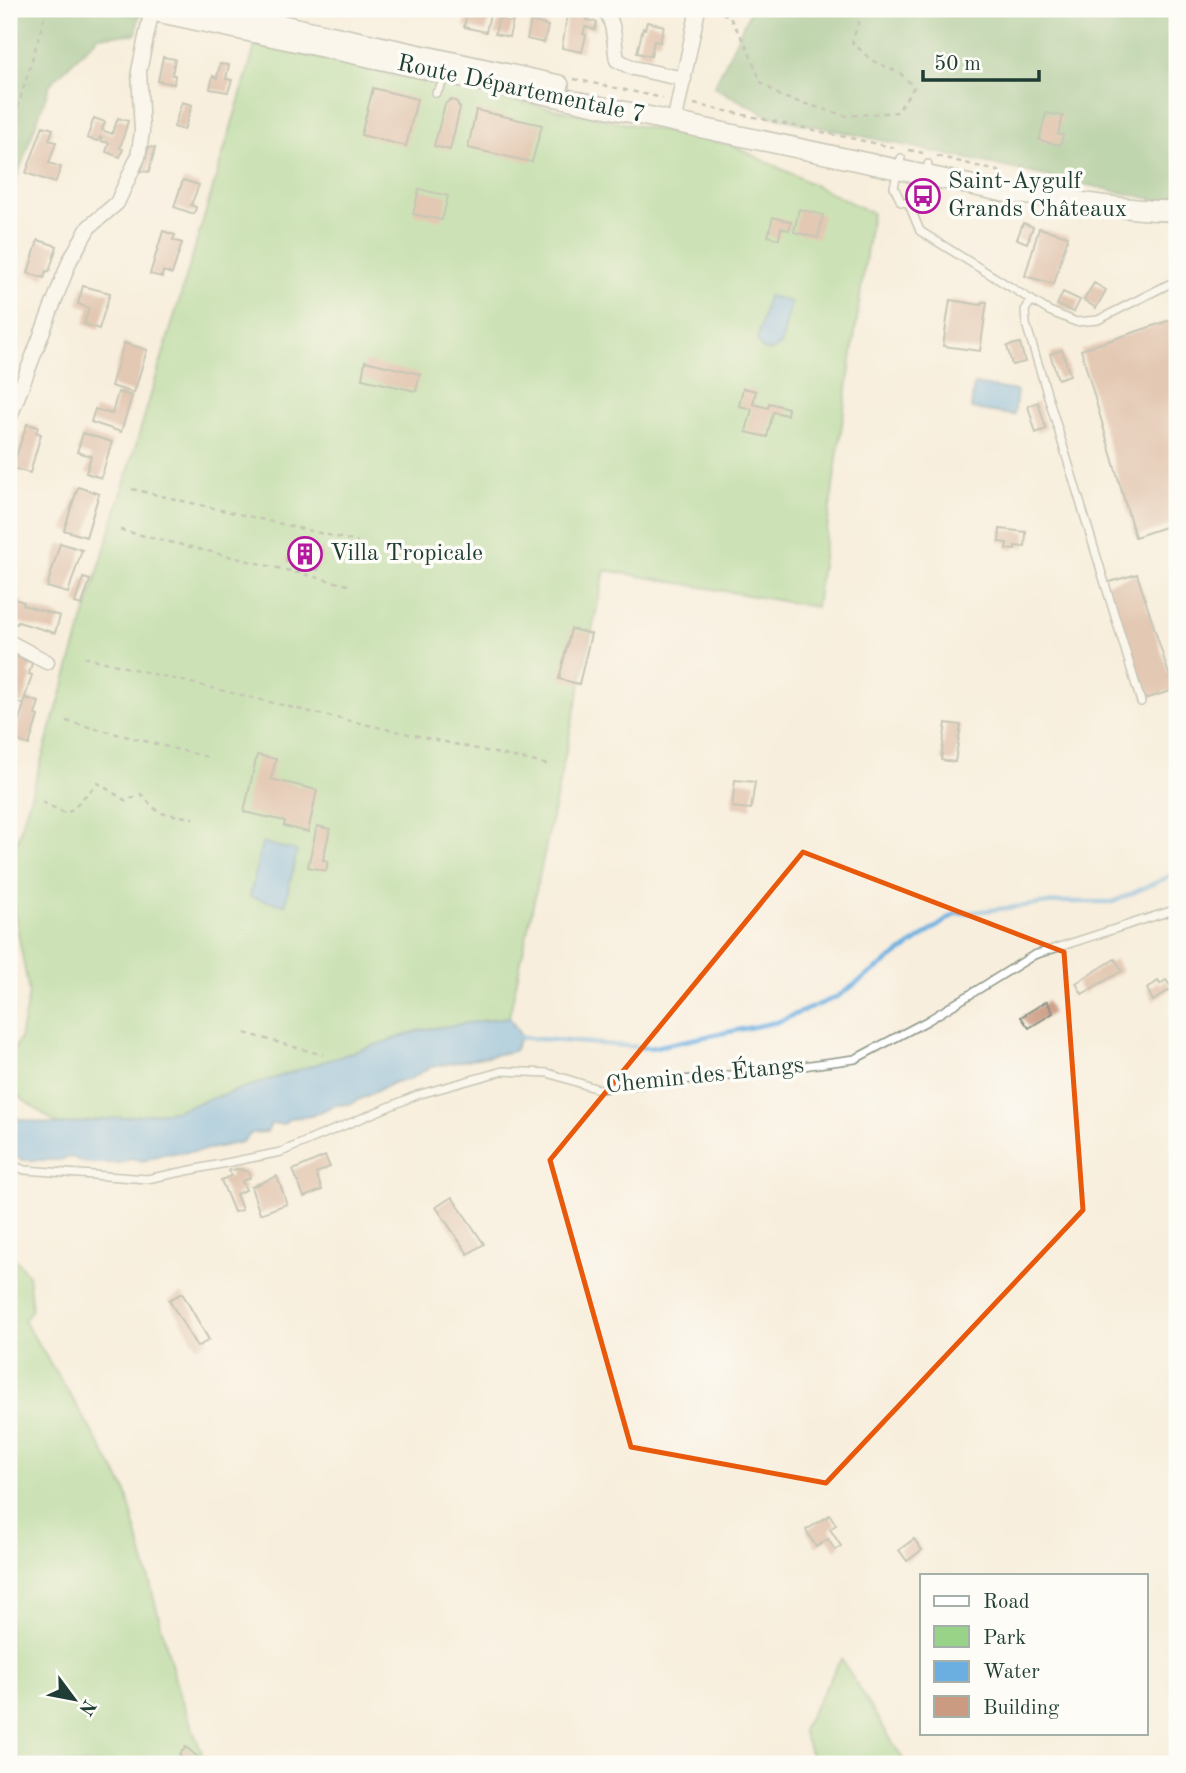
<svg xmlns="http://www.w3.org/2000/svg" width="1186" height="1773" viewBox="0 0 1186 1773" font-family="'Old Standard TT',serif">
<rect width="100%" height="100%" fill="#fdfcf7"/>
<filter id="ink" filterUnits="userSpaceOnUse"><feTurbulence type="fractalNoise" baseFrequency=".0143" numOctaves="2"/><feDisplacementMap in="SourceGraphic" scale="14" xChannelSelector="R" yChannelSelector="G"/><feConvolveMatrix kernelMatrix="1 2 1 2 8 2 1 2 1" color-interpolation-filters="sRGB"/></filter>
<filter id="wash" filterUnits="userSpaceOnUse"><feTurbulence type="fractalNoise" baseFrequency=".00686" numOctaves="4" result="noise"/><feDisplacementMap in="SourceGraphic" scale="28" xChannelSelector="R" yChannelSelector="G"/><feGaussianBlur stdDeviation="1.57" result="paint"/><feColorMatrix in="noise" values="0 0 0 0 0 0 0 0 0 0 0 0 0 0 0 0 0 1.4 0 .05"/><feComposite in="paint" operator="in"/></filter>
<g filter="url(#wash)">
<rect width="100%" height="100%" fill="#f8eedd"/>
<!-- green -->
<path fill="#98d387" stroke="#5c885e" stroke-width="2" d="M256 44 441 86 732 145 872 213 816 607 605 570 509 1017 421 1030 174 1111 59 1125 9 1090V1057L20 1039 29 993 12 899 13 855Z
M9 1251 28 1275 32 1309 24 1321 72 1398 125 1488 178 1690 206 1764H9Z
M841 1659 906 1764H814L802 1730Z"/>
<!-- forest -->
<path fill="#7ab574" stroke="#4c7954" stroke-width="2" d="M9 9H109L139 15 136 34 99 36 50 84 9 200Z
M751 9H1177V200H1157L769 116 714 87Z"/>
<!-- water -->
<path fill="#6bafe0" stroke="#45768a" stroke-width="2" d="M768 296 791 302 781 345 771 351 762 349 757 340Z
M974 384 1017 391 1014 415 971 409Z
M262 843 297 851 285 905 250 897Z
M509 1017 521 1036 514 1051 431 1067 408 1080 395 1082 350 1104 335 1105 311 1116 290 1118 283 1124H271L267 1132 252 1133 242 1142 200 1151 163 1154 143 1161 131 1158 120 1163H84L72 1157 58 1160H23L9 1154V1112L19 1119 59 1125 174 1111 421 1030Z"/>
<g fill="none" stroke-linecap="round" stroke-linejoin="round">
<!-- stream -->
<path stroke="#6bafe0" stroke-width="4.5" d="M516 1037 650 1048 777 1022 837 997 955 914 1058 902H1113L1177 873"/>
</g>
<g id="blocks">
<!-- building -->
<path fill="#ca9a81" d="M463 9H491L486 32 464 27 466 17 462 16Z
M568 9 589 11 586 20 597 22 595 30 585 27 583 34 586 35 582 52 562 48Z
M499 18 513 21 509 37 495 34Z
M531 21 548 26 544 43 527 39Z
M647 22 664 26 660 42 654 41 651 56 637 53 643 28 645 29Z
M163 57 175 59 172 75H175L174 84 158 81Z
M220 64 229 65 226 79 232 80 228 92 210 89 213 76 217 78Z
M373 88 417 99 406 146 361 135Z
M450 100 456 101 460 108 450 150 434 146 445 104Z
M182 102 192 105 184 130 174 127Z
M476 110 542 125 532 162 468 148Z
M1046 113 1063 116 1058 134 1063 135 1060 145 1039 140Z
M94 118 105 122 102 130 112 134 118 118 128 121 120 148 123 149 120 157 106 152 109 143 101 141 102 138 100 137 98 141 87 138Z
M43 126 53 129 49 140 56 142 49 163 61 167 55 183 26 173Z
M149 147 155 148 149 172 141 171Z
M183 180 199 185 191 205 196 207 194 214 174 207Z
M419 189 448 196 442 220 413 214Z
M799 209 823 215 818 238 794 232Z
M773 217 791 222 789 230 781 228 779 239 768 236Z
M1023 223 1033 227 1027 243 1017 239Z
M1039 228 1068 236 1054 284 1025 276Z
M163 231 175 235 173 240 182 243 172 274 163 271 162 277 150 274Z
M38 240 57 246 49 272 46 271 44 278 28 273Z
M1094 283 1106 290 1096 308 1084 300Z
M83 286 110 293 99 329 84 324 89 308 78 304Z
M1063 292 1080 300 1074 312 1057 305Z
M950 300 981 305 982 302H987L980 351 943 346Z
M1177 318V523L1135 537 1081 350Z
M124 343 147 350 134 393 111 386Z
M1020 343 1025 362 1012 365 1007 346Z
M1062 350 1070 375 1058 379 1050 354Z
M365 361 420 374 416 391 362 379Z
M743 388 756 391 753 404 768 408 769 403 788 408 787 415 773 412 767 437 746 432 752 409 739 406Z
M118 392 132 396 121 432 91 422 95 409 112 414Z
M1038 402 1046 429 1036 433 1028 406Z
M27 424 38 427 36 432 41 434 30 473 12 468Z
M83 433 112 442 101 478 86 473 91 456 77 452Z
M78 487 99 494 86 537 64 530Z
M1000 529 1026 532 1025 547 1015 546V550L1006 549 1007 543 999 542Z
M292 542 323 551 318 570 309 567 310 561 300 558 298 564 286 561Z
M60 543 82 550 68 593 47 587Z
M1137 574 1174 690 1144 699 1106 583Z
M83 578 90 580 82 605 75 603Z
M14 599 24 602 23 605 60 616 55 633 18 622 17 624 9 622Z
M571 629 591 634 579 684 559 679Z
M9 654 32 663 29 674 32 675 23 704 9 700Z
M26 698 39 702 35 715 38 716 29 745 13 739Z
M946 723 961 725 955 762 941 760Z
M257 755 276 759 271 779 317 790 308 832 284 826 285 821 244 812Z
M735 780 755 782 751 809 732 807Z
M317 826 330 829 323 860 328 861 326 871 308 867Z
M1115 959 1122 971 1082 994 1076 983Z
M1166 980 1172 988 1153 1001 1147 989 1158 981 1160 984Z
M1047 1001 1053 1013 1029 1028 1021 1017Z
M325 1156 330 1167 316 1173 322 1190 304 1197 293 1170Z
M239 1169 248 1172 250 1178 242 1181 246 1190 236 1194 242 1210 234 1212 221 1180 231 1176 229 1170Z
M277 1176 287 1204 260 1214 251 1187Z
M452 1197 484 1244 468 1254 436 1207Z
M182 1293 209 1340 197 1347 169 1300Z
M830 1515 836 1525 830 1529 841 1546 835 1550 828 1539 816 1547 806 1530Z
M914 1539 922 1550 907 1561 899 1550Z
M186 1747 199 1758 193 1764H190L179 1755Z"/>
</g>
</g>
<g filter="url(#ink)">
<use href="#blocks" fill-opacity="0" stroke="#8c9688" stroke-width="2"/>
<g fill="none" stroke-linecap="round" stroke-linejoin="round">
<!-- lane casing -->
<g stroke="#8c9688" stroke-width="10">
<path id="lane" d="M436 93 441 86 443 74
M901 158 894 187 901 202 914 204C927 192 928 181 928 164
M908 202 920 231 1049 311 1076 322 1098 320 1177 280
M1032 300 1025 310 1026 324 1141 702
M9 1164 25 1170 147 1179 281 1152 417 1095 503 1071 548 1073 598 1089 758 1072 855 1059 927 1021 1034 955 1177 909"/>
</g>
<!-- street casing -->
<g stroke="#8c9688" stroke-width="17">
<path id="street" d="M604 9C615 21 614 44 617 60L633 68 684 79
M510 14V9
M674 123 698 9
M9 419 70 260 89 227 117 203 138 157 142 132 139 71 152 9
M9 642 47 662"/>
</g>
<!-- secondary casing -->
<g stroke="#8c9688" stroke-width="22">
<path id="secondary" d="M143 9 1004 192C1061 197 1120 211 1177 211
M209 9 559 85"/>
</g>
<!-- path -->
<path stroke="#8c9688" stroke-width="2.5" stroke-dasharray="5 5" stroke-linecap="butt" d="M713 9 729 16 746 45 761 82 782 97 847 116 897 112 914 87 900 73 871 60 852 42 863 9
M574 79 663 98
M694 104 896 148
M9 137 47 9
M909 150 923 153
M937 156 1001 172
M132 489 358 542
M120 530 348 585
M84 657 319 714 549 765
M66 721 207 757
M42 802 67 814 98 783 126 801 141 794 159 813 193 818
M245 1033 323 1055"/>
<!-- lane -->
<use href="#lane" stroke="#fff" stroke-width="7"/>
<!-- street -->
<use href="#street" stroke="#fff" stroke-width="14"/>
<!-- secondary -->
<use href="#secondary" stroke="#fff" stroke-width="19"/>
</g>
</g>
<!-- marked area -->
<path d="M0 0H1186V1773H0ZM803 852 1064 952 1083 1210 826 1483 631 1447 550 1160Z" fill="#f8eedd" fill-opacity=".55" fill-rule="evenodd"/>
<path fill="none" stroke="#e8590c" stroke-width="5" stroke-linejoin="round" d="M803 852 1064 952 1083 1210 826 1483 631 1447 550 1160Z"/>
<!-- icons -->
<defs>
<g id="bus-ring" transform="scale(1.75)"><circle r="9.5" fill="#fdfcf7" stroke="#b5179e" stroke-width="1.5"/><path d="M-5-6H5V4H4V6H2V4H-2V6H-4V4H-5ZM-3.5-4V0h7V-4ZM-3.5 1.2v1.5H-2V1.2ZM2 1.2v1.5H3.5V1.2Z" fill="#b5179e"/></g>
<g id="building-ring" transform="scale(1.75)"><circle r="9.5" fill="#fdfcf7" stroke="#b5179e" stroke-width="1.5"/><path d="M-4-6H4V6H1V3H-1V6H-4ZM-2.5-4.3h1.7v1.8h-1.7ZM.8-4.3h1.7v1.8H.8ZM-2.5-1h1.7V.8h-1.7ZM.8-1h1.7V.8H.8Z" fill="#b5179e"/></g>
</defs>
<g fill-rule="evenodd">
<use href="#bus-ring" x="923" y="196"/>
<use href="#building-ring" x="305" y="554"/>
</g>
<g text-anchor="middle" dominant-baseline="central" stroke-width="7" stroke-linejoin="round" paint-order="stroke">
<!-- street labels -->
<g font-size="24" fill="#1f3d34" stroke="#fdfcf7">
<text transform="translate(521 90) rotate(12)">Route Départementale 7</text>
<text transform="translate(705 1076) rotate(-6)">Chemin des Étangs</text>
</g>
<!-- poi labels -->
<g font-size="24" fill="#1f3d34" stroke="#fdfcf7" text-anchor="start">
<text x="948" y="182">Saint-Aygulf<tspan x="948" dy="28">Grands Châteaux</tspan></text>
<text x="330" y="554">Villa Tropicale</text>
</g>
</g>
<!-- margin -->
<rect width="1186" height="1773" fill="none" stroke="#fdfcf7" stroke-width="35"/>
<!-- legend -->
<rect x="920" y="1574" width="228" height="161" fill="#fdfcf7" stroke="#a4b0a9" stroke-width="2"/>
<rect x="934" y="1596" width="35" height="10" fill="#ffffff" stroke="#a4b0a9" stroke-width="2"/>
<text x="983" y="1608" font-size="21" fill="#1f3d34">Road</text>
<rect x="934" y="1626" width="35" height="21" fill="#98d387" stroke="#a4b0a9" stroke-width="2"/>
<text x="983" y="1644" font-size="21" fill="#1f3d34">Park</text>
<rect x="934" y="1661" width="35" height="21" fill="#6bafe0" stroke="#a4b0a9" stroke-width="2"/>
<text x="983" y="1678" font-size="21" fill="#1f3d34">Water</text>
<rect x="934" y="1696" width="35" height="21" fill="#ca9a81" stroke="#a4b0a9" stroke-width="2"/>
<text x="983" y="1714" font-size="21" fill="#1f3d34">Building</text>
<!-- north arrow -->
<g transform="translate(74 1699) rotate(122)" stroke="#fdfcf7" stroke-width="5" paint-order="stroke">
<path d="M0-5L12 26L0 18L-12 26Z" fill="#1f3d34"/>
<text y="-10" font-size="19" font-weight="bold" text-anchor="middle" fill="#1f3d34">N</text>
</g>
<!-- scale -->
<path d="M923 70v10h116v-10" fill="none" stroke="#1f3d34" stroke-width="3.5"/>
<text x="934" y="70" font-size="21" fill="#1f3d34" stroke="#fdfcf7" stroke-width="5" paint-order="stroke">50 m</text>
</svg>
